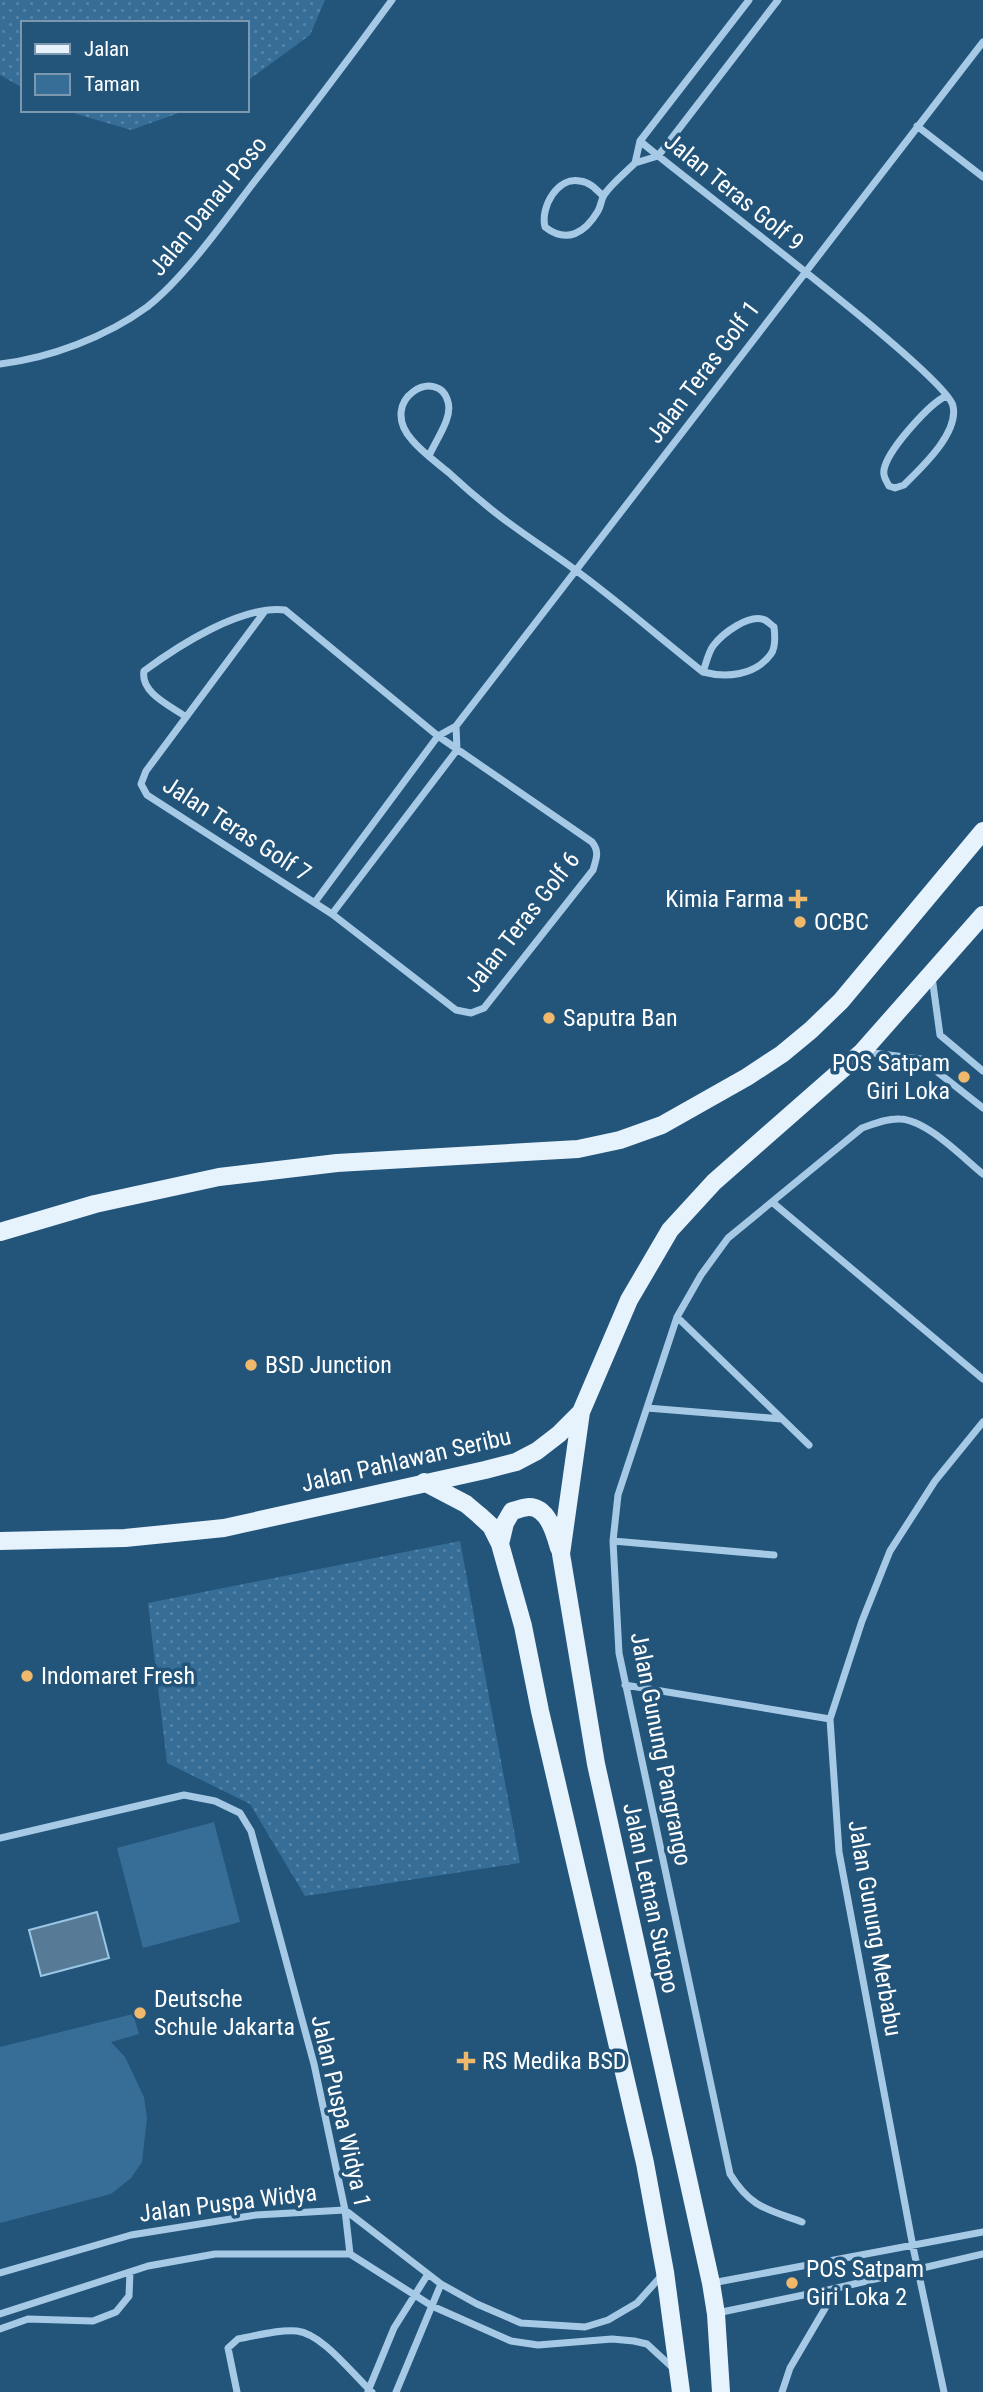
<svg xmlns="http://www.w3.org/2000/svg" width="983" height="2392" viewBox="0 0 983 2392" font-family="'Roboto Condensed',sans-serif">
<defs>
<pattern id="grass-dots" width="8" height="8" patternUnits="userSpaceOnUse" patternTransform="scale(1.75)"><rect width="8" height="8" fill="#376e98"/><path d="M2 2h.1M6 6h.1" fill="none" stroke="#5584a7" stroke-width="1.8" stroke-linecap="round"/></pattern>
</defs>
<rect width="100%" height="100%" fill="#23547a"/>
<!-- grass -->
<path fill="url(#grass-dots)" d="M0 0H325L310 35 247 81V23H23V88L0 75Z
M63 110H187L131 130Z
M460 1541 520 1863 305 1896 250 1804 167 1763 148 1603Z"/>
<!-- park -->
<path fill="#376e98" d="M214 1822 240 1922 143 1948 117 1848Z
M133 2014 139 2034 111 2042 125 2057 144 2097 147 2118 142 2162 131 2178 111 2194 0 2223V2047Z"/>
<!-- water -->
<path fill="#577b96" stroke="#9ac6e5" stroke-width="2" d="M97 1912 109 1958 41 1976 29 1930Z"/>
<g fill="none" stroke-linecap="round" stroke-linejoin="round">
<!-- street -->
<path stroke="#a6cae5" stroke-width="7" d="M749 0 640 141 635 163 658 156 778 0
M917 126 983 177
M640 141C683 178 947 375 953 406 959 433 922 467 904 485L895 488 889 486C885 479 882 474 885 466 891 447 929 404 946 396
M603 196C596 189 590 182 580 181 558 176 540 207 545 227 567 244 585 233 598 211 601 206 601 200 604 195 611 184 625 173 635 163
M0 364C50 358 106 337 147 307 183 279 223 223 251 186 299 125 346 63 392 0
M429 456C435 441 453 418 448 402 439 365 376 399 412 440 422 452 436 462 448 472 462 485 477 498 492 510 518 531 547 549 574 569 618 601 660 638 703 672 726 678 755 676 771 654 776 647 775 635 774 627 771 625 769 622 765 620 749 613 722 634 713 646 708 653 706 664 703 672
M186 717C171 706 140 693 144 671 178 646 241 605 285 610L438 736 592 842C600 852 596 859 593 870L484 1008 471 1013 456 1010 332 914 147 795 141 784 146 771 265 611
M456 726 983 42
M315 902 438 736 456 726 457 750 332 914
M932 977 940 1035 983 1071
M865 1052 921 1059 983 1108
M772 1202 983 1379
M677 1317 809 1445
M647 1408 782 1419
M613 1541 774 1555
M625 1685 830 1719
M0 1838 184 1795 215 1801 240 1813 251 1831 314 2064 345 2210 350 2254
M802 2222C767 2209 751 2208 730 2174L619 1653 613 1541 618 1495 677 1317 701 1275 728 1238 862 1128C874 1124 887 1118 900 1119 927 1120 962 1157 983 1174
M0 2273 131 2235 256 2215 345 2210 441 2284 477 2304 521 2323 585 2327 608 2320 637 2303 663 2274
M712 2283 983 2232
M717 2313 837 2288 983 2254
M0 2314 148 2266 215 2254H350L432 2306 511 2341 538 2345 612 2339 634 2341 647 2344 674 2369
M0 2329 28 2319 93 2321 116 2312 129 2296 130 2272
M368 2391 394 2328 428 2274
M237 2392 228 2348 238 2339C256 2336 279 2329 297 2331 323 2334 353 2375 372 2392
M396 2392 441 2284
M782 2392 790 2368 837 2288
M944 2392 913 2247 839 1852 830 1719 862 1621 890 1551 935 1481 983 1422"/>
<!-- primary -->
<path stroke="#e6f2fc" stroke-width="18" d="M0 1232 95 1204 219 1177 337 1163 578 1149 620 1140 662 1125 747 1077 782 1054 811 1030 841 1001 983 831
M581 1412 561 1554 596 1764 711 2283 716 2314 721 2392
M424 1482 466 1504 479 1515 491 1526 500 1544 523 1626 540 1711 645 2163 665 2272 681 2392
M0 1541 125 1538 224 1528 485 1470 516 1462 537 1451 559 1434 581 1412 629 1300 670 1230 714 1182 862 1052 983 915
M500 1544 505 1523 512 1511C517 1510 524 1507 529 1507 548 1507 555 1534 559 1548"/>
</g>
<!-- markers -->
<g fill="#efb86a" stroke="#23547a" stroke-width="2.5">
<path d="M794.5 888.5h7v7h7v7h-7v7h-7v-7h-7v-7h7z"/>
<circle cx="800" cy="922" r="7"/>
<circle cx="549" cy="1018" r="7"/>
<circle cx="964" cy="1077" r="7"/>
<circle cx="251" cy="1365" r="7"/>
<circle cx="27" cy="1676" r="7"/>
<circle cx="140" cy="2013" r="7"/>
<path d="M462.5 2050.5h7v7h7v7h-7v7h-7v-7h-7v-7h7z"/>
<circle cx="792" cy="2283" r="7"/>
</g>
<g text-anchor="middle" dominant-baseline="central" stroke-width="7" stroke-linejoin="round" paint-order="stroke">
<!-- street labels -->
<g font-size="24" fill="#fff" stroke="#23547a">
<text transform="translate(734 192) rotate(39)">Jalan Teras Golf 9</text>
<text transform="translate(208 206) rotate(-51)">Jalan Danau Poso</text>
<text transform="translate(703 372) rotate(-53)">Jalan Teras Golf 1</text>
<text transform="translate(237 829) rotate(33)">Jalan Teras Golf 7</text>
<text transform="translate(522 922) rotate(-52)">Jalan Teras Golf 6</text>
<text transform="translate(406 1460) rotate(-13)">Jalan Pahlawan Seribu</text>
<text transform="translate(661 1749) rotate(79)">Jalan Gunung Pangrango</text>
<text transform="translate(651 1898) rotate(78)">Jalan Letnan Sutopo</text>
<text transform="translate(875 1928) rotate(80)">Jalan Gunung Merbabu</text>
<text transform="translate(341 2111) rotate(77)">Jalan Puspa Widya 1</text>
<text transform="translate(228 2203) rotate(-7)">Jalan Puspa Widya</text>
</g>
<!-- poi labels -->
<g font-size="24" fill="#fff" stroke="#23547a" text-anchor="start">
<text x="784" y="899" text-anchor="end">Kimia Farma</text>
<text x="814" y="922">OCBC</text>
<text x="563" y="1018">Saputra Ban</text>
<text x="950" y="1063" text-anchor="end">POS Satpam<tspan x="950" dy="28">Giri Loka</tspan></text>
<text x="265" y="1365">BSD Junction</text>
<text x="41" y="1676">Indomaret Fresh</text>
<text x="154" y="1999">Deutsche<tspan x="154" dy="28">Schule Jakarta</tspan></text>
<text x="482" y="2061">RS Medika BSD</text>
<text x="806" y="2269">POS Satpam<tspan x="806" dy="28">Giri Loka 2</tspan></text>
</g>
</g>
<!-- legend -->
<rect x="21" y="21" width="228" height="91" fill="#23547a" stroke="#7b98af" stroke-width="2"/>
<rect x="35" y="44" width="35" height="10" fill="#e6f2fc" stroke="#7b98af" stroke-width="2"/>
<text x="84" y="56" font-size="21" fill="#ffffff">Jalan</text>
<rect x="35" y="74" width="35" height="21" fill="#376e98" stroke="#7b98af" stroke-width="2"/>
<text x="84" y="91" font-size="21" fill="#ffffff">Taman</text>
</svg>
